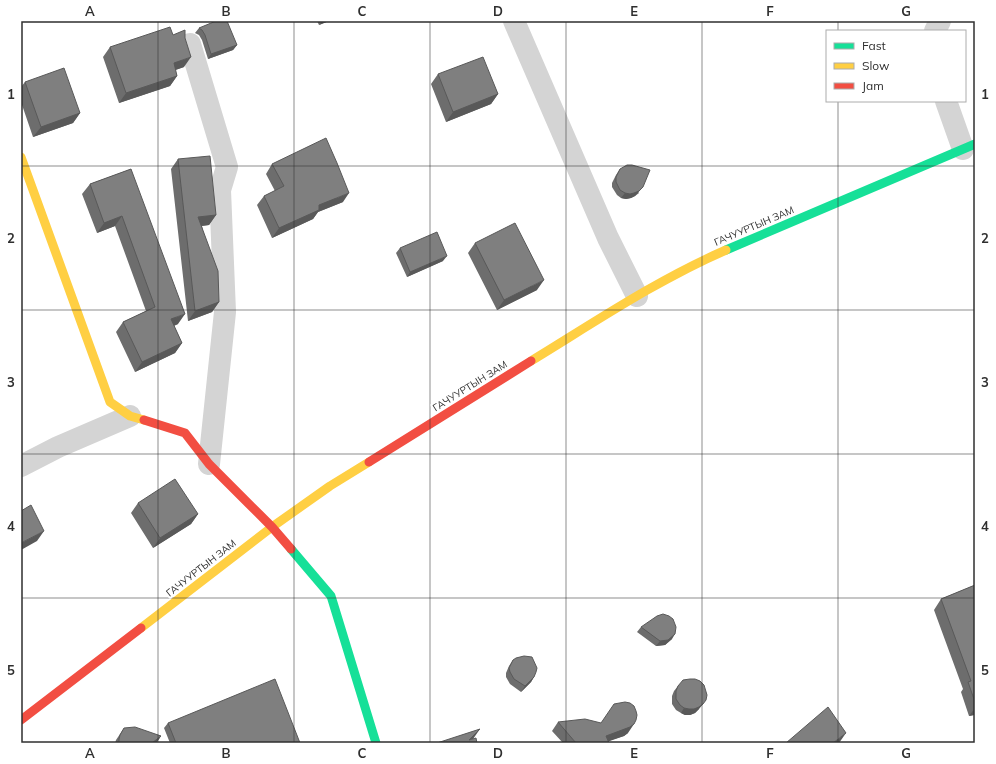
<svg xmlns="http://www.w3.org/2000/svg" width="996" height="764" viewBox="0 0 996 764" font-family="Mulish,sans-serif">
<rect width="100%" height="100%" fill="#fff"/>
<g fill="none" stroke-linecap="round" stroke-linejoin="round">
<!-- street -->
<path stroke="#d4d4d4" stroke-width="22" d="M514 21 608 238 637 296
M935 31 940 21
M190 44 227 167 220 190 225 312 209 464
M946 101 963 149
M21 466 58 447 130 416"/>
<!-- fast -->
<path stroke="#16e098" stroke-width="9" d="M726 250 975 144
M291 549 331 596 376 743"/>
<!-- slow -->
<path stroke="#ffcf43" stroke-width="9" d="M21 157 110 402 130 416 144 420
M531 361C595 322 657 280 726 250
M141 628 272 527 330 486 369 462"/>
<!-- jam -->
<path stroke="#f24e42" stroke-width="9" d="M144 420 185 433 209 464 272 527 291 549
M369 462 531 361
M21 720 141 628"/>
</g>
<!-- wall -->
<path fill="#6d6d6d" d="M317 21H329L319 25Z
M199 28 237 45 233 50 208 59 202 40 199 35 195 33Z
M173 35 184 67 175 70 177 76 170 86 119 103 103 57 110 47Z
M438 74 498 94 491 104 446 122 431 84Z
M25 82 80 113 73 123 33 137 21 102V87Z
M178 159 216 215 209 225 202 226 219 302 212 312 188 321 171 169Z
M272 164 343 202 318 212 313 219 272 238 257 205 264 196 275 191 266 174Z
M131 169 178 324 174 326 182 343 175 353 135 372 116 332 123 322 146 311 115 226 97 233 82 194 90 184Z
M620 169 639 193 635 196 631 198 626 199 621 198 617 195 612 187V183L616 175Z
M475 243 537 290 497 310 468 253Z
M400 248 443 261 407 277 396 253Z
M138 503 198 514 191 524 153 548 131 513Z
M975 585V718L974 715 969 716 961 692 963 689 934 610 941 599Z
M641 627 672 639 665 645 656 646 637 632Z
M513 660 534 677 531 682 521 692 510 684 506 677V673L509 666Z
M678 686 699 709 695 713 690 715H685L681 713 676 710 672 704V696L674 691Z
M558 722 601 723 628 733 624 736 608 741 609 743H563L552 731Z
M168 723 300 743H170L164 728Z
M124 728 161 736 157 742 156 743H115L116 740Z"/>
<!-- shaded-wall -->
<path fill="#595959" d="M322 21H329L319 25Z
M237 45 233 50 208 59 211 54Z
M191 57 184 67 167 73 174 63Z
M177 76 170 86 119 103 126 93Z
M498 94 491 104 446 122 453 112Z
M80 113 73 123 33 137 41 127Z
M643 187 635 196 631 198 626 199 621 198 625 193Z
M349 193 343 202 318 212 313 219 272 238 279 228 319 205Z
M216 215 209 225 191 227 198 217Z
M122 216 115 226 97 233 104 223Z
M447 256 443 261 407 277 410 272Z
M544 280 537 290 497 310 504 300Z
M219 302 212 312 188 321 195 311Z
M185 314 178 324 164 329 171 319Z
M182 343 175 353 135 372 142 362Z
M198 514 191 524 153 548 160 538Z
M44 531 37 541 21 550V543Z
M675 634 672 639 665 645 656 646 660 641Z
M534 677 531 682 521 692 525 686Z
M703 704 699 709 695 713 690 715H685L681 713 684 708Z
M975 708V713L974 715 969 716Z
M634 724 628 733 624 736 604 743 606 736Z
M480 729 473 739 469 740Z
M846 733 839 743H833Z
M161 736 157 742 156 743H152Z"/>
<!-- building -->
<path fill="#7f7f7f" stroke="#595959" d="M216 21H227L237 45 211 54 205 35 202 30 199 28Z
M170 27 173 35 185 30V38L191 57 174 63 177 76 126 93 110 47Z
M483 57 498 94 453 112 438 74Z
M64 68 80 113 41 127 25 82Z
M326 138 337 163 349 193 319 205V210L279 228 264 196 284 186 272 164Z
M210 156 216 215 198 217 218 271 219 302 195 311 178 159Z
M627 165H632L650 170 643 187 639 191 634 193 630 194 625 193 620 190 616 182V177L620 169Z
M131 169 185 314 171 319 182 343 142 362 123 322 155 307 122 216 104 223 90 184Z
M515 223 544 280 504 300 475 243Z
M437 232 447 256 410 272 400 248Z
M175 479 198 514 160 538 138 503Z
M31 505 44 531 21 543V511Z
M975 585V702L968 682 971 681 941 599Z
M663 614 669 616 673 619 676 627 675 634 668 640 660 641 641 627 657 616Z
M524 656 532 657 537 668 536 672 534 677 525 686 514 679 510 672 509 668 513 660 516 658Z
M275 679 300 743H176L168 723Z
M690 679H695L700 681 704 685 707 695 706 700 703 704 699 707 694 709H689L684 708 680 705 676 699V691L678 686 683 680Z
M625 702 630 703 634 706 636 711 637 715 636 720 634 724 630 727 606 736 609 743H576L558 722 585 719 601 723 614 704Z
M828 707 846 733 833 743H786Z
M135 727 161 736 152 743H119V739L120 735 124 728Z
M480 729 469 740 476 738 477 743H437Z"/>
<!-- grid -->
<path fill="none" stroke="#2f2f2f" stroke-width="1" stroke-opacity="0.55" d="M158 21V743M294 21V743M430 21V743M566 21V743M702 21V743M838 21V31M838 101V743M21 166H975M21 310H975M21 454H975M21 598H975"/>
<g text-anchor="middle" dominant-baseline="central" stroke-width="4" stroke-linejoin="round" paint-order="stroke">
<!-- street labels -->
<g font-size="10" fill="#2f2f2f" stroke="#fff">
<text transform="translate(754 226) rotate(-23)">ГАЧУУРТЫН ЗАМ</text>
<text transform="translate(470 386) rotate(-32)">ГАЧУУРТЫН ЗАМ</text>
<text transform="translate(201 568) rotate(-38)">ГАЧУУРТЫН ЗАМ</text>
</g>
</g>
<!-- border -->
<rect width="996" height="764" fill="none" stroke="#ffffff" stroke-width="44"/>
<!-- legend -->
<rect x="826" y="30" width="140" height="72" fill="#ffffff" stroke="#acacac"/>
<rect x="834" y="43" width="20" height="6" fill="#16e098" stroke="#acacac"/>
<text x="862" y="50" font-size="12" fill="#2f2f2f">Fast</text>
<rect x="834" y="63" width="20" height="6" fill="#ffcf43" stroke="#acacac"/>
<text x="862" y="70" font-size="12" fill="#2f2f2f">Slow</text>
<rect x="834" y="83" width="20" height="6" fill="#f24e42" stroke="#acacac"/>
<text x="862" y="90" font-size="12" fill="#2f2f2f">Jam</text>
<rect x="22" y="22" width="952" height="720" fill="none" stroke="#2f2f2f" stroke-width="1.5"/>
<g font-size="13" text-anchor="middle" font-weight="bold" fill="#2f2f2f">
<text x="90" y="16">A</text>
<text x="226" y="16">B</text>
<text x="362" y="16">C</text>
<text x="498" y="16">D</text>
<text x="634" y="16">E</text>
<text x="770" y="16">F</text>
<text x="906" y="16">G</text>
<text x="11" y="99">1</text>
<text x="985" y="99">1</text>
<text x="11" y="243">2</text>
<text x="985" y="243">2</text>
<text x="11" y="387">3</text>
<text x="985" y="387">3</text>
<text x="11" y="531">4</text>
<text x="985" y="531">4</text>
<text x="11" y="675">5</text>
<text x="985" y="675">5</text>
<text x="90" y="758">A</text>
<text x="226" y="758">B</text>
<text x="362" y="758">C</text>
<text x="498" y="758">D</text>
<text x="634" y="758">E</text>
<text x="770" y="758">F</text>
<text x="906" y="758">G</text>
</g>
</svg>
